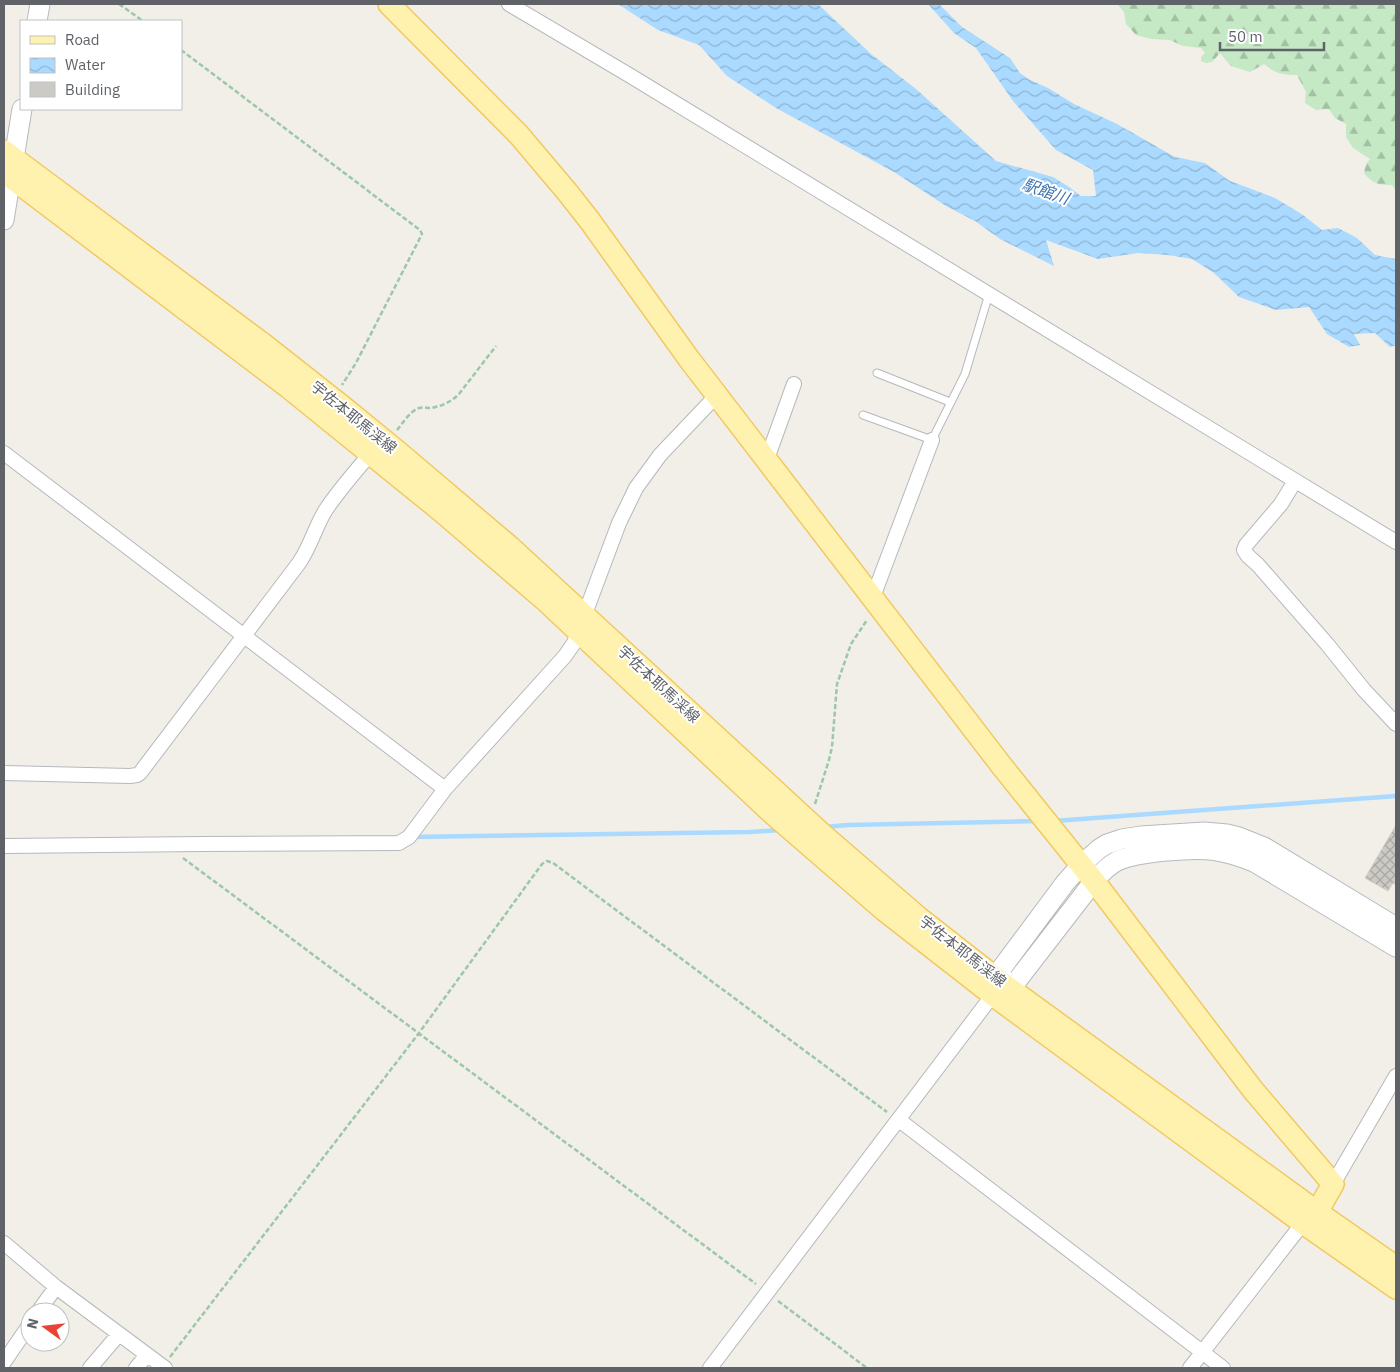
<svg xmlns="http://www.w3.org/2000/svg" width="1400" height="1372" viewBox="0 0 1400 1372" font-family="'IBM Plex Sans','Noto Sans JP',sans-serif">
<defs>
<pattern id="forest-firs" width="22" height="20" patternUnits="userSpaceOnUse" patternTransform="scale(1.25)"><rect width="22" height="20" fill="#c5e8c5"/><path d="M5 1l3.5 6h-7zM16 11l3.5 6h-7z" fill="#a3c0a4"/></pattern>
<pattern id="water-waves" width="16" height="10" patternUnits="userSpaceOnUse" patternTransform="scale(1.25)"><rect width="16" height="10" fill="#aadaff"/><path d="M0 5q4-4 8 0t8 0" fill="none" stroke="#8eb4d2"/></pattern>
<pattern id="building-cross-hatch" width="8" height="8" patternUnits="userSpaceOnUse" patternTransform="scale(1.25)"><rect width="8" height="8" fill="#cccac5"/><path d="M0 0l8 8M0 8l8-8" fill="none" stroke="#a9a8a4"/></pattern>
</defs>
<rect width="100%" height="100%" fill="#f1efe8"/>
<!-- forest -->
<path fill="url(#forest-firs)" d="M1117 4H1396V191L1392 185C1379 185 1373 184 1364 173L1366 164 1370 159 1353 148 1346 137V124L1335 118 1329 109 1316 110 1305 103 1306 92 1297 75C1282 75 1276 74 1264 64L1250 72 1231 66 1220 53 1212 62 1206 63 1201 61V57L1205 53 1201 48 1183 46 1170 40 1151 39 1136 35 1126 24 1124 12Z"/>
<!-- water -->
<path fill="url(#water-waves)" d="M618 4H818L871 54 916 89 996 161 1053 177 1069 187 1081 196H1096L1093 170 1056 150 1013 101 976 48 954 33 928 4H939L962 27 1010 58 1020 73 1030 80 1048 88 1074 104 1117 124 1175 157 1205 163 1230 181 1275 198 1303 215 1322 230 1338 228 1357 238 1375 255 1396 259V345L1390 347 1375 333 1354 334 1360 345 1349 347 1327 334 1309 307 1276 310 1239 297 1214 273 1192 259 1168 255 1138 253 1098 259 1046 240 1054 266 1000 239 975 221 946 206 894 172 776 108 727 76 699 45 658 30Z"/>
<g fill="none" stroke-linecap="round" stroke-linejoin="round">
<!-- stream -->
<path stroke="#aadaff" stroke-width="4.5" d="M1054 821 1396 796
M824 827 848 825 1038 821
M411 837 750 832 781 830"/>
</g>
<!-- building -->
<path fill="url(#building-cross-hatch)" stroke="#d6d1c6" d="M1396 825V885L1393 883 1388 891 1365 878Z"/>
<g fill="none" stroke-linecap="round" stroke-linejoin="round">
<!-- lane casing -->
<g stroke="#b5b8bc" stroke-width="9">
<path id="lane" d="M877 373 950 402
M863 415 932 440 965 374 989 294"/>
</g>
<!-- street casing -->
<g stroke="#b5b8bc" stroke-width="16">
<path id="street" d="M509 4 629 75 1396 542
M4 453 445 789
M767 459 794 384
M1295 481 1281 504 1246 545 1244 550 1248 556 1258 565 1327 644 1364 690 1396 724
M873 597 932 440
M4 773 130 776 137 775 140 773 299 563C310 547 315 528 325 511 338 491 355 472 371 453
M4 846C136 845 267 843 399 843L409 837 445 789 565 656 574 643 619 523 636 488 660 455 717 395
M899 1120 1223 1368
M1333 1184 1396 1076
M4 1243 56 1287 165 1368
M38 1312 56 1287
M4 1362 30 1324
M90 1368 119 1334
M136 1368 147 1355
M710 1368 998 988
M1190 1368 1303 1223"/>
</g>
<!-- secondary casing -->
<g stroke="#b6babf" stroke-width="21">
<path id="secondary" d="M37 21 40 4
M4 220 22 109
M1396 927 1264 847 1239 837 1227 834 1204 832 1141 836 1122 839 1107 844 1099 849 1081 865 1065 883 1001 969 1002 983 1016 982 1094 881C1101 873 1108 866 1117 861 1138 852 1195 847 1217 851 1230 853 1242 857 1254 862L1396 947"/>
</g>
<!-- primary casing -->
<g stroke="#f2c960" stroke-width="24">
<path id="primary" d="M389 4 519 135 568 193 590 221 689 359 1001 765 1094 881 1253 1090 1333 1184 1317 1212 1307 1220
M4 151 263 344 343 407 398 452 510 547 823 835 919 918 1002 983 1317 1212 1396 1267
M4 172 288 387 440 510 546 601 772 813 884 910 993 995 1303 1223 1396 1288"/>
</g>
<!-- path -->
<path stroke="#9cc7a9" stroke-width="2.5" stroke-dasharray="5 2.5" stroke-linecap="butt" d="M119 4 143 21
M181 50 420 230 422 234 356 363 342 385
M397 430C403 423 410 411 419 408 423 407 427 408 431 408 442 406 451 402 459 394L496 346
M815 804 829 760 832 747 837 684 851 644 867 620
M183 858 756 1284
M778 1301 867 1368
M170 1357 419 1033 542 864 547 861 553 863 887 1112"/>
<!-- lane -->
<use href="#lane" stroke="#fff" stroke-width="7"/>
<!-- street -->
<use href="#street" stroke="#fff" stroke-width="14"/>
<!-- secondary -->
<use href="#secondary" stroke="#fff" stroke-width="19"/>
<!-- primary -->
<use href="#primary" stroke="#fff2af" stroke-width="21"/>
</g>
<g text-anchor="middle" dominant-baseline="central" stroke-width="4" stroke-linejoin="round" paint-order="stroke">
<!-- street labels -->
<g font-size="15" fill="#5f6368" stroke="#fff">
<text transform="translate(354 417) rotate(39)">宇佐本耶馬渓線</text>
<text transform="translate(659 684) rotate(43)">宇佐本耶馬渓線</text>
<text transform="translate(963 951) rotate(38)">宇佐本耶馬渓線</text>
</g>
<!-- water labels -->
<g font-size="16" font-style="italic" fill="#4174aa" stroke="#fff">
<text transform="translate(1046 191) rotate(19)">駅館川</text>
</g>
</g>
<!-- border -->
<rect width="1400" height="1372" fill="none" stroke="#5f6368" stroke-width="10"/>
<!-- legend -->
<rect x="20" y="20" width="162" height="90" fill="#ffffff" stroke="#bfc1c3"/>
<rect x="30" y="36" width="25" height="8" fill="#fff2af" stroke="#bfc1c3"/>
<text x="65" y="45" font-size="15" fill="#5f6368">Road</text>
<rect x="30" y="58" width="25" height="15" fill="url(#water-waves)" stroke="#bfc1c3"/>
<text x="65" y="70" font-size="15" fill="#5f6368">Water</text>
<rect x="30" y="82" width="25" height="15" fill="#cccac5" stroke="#bfc1c3"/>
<text x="65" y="95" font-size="15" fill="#5f6368">Building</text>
<!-- north arrow -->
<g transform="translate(45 1327) rotate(285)"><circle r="24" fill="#ffffff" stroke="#bfc1c3"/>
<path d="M0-4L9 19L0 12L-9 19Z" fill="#ea4335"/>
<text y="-8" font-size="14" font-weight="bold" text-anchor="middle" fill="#5f6368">N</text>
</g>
<!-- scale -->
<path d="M1220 42v8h104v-8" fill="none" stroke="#5f6368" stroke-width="2.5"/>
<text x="1228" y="42" font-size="15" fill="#5f6368" stroke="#ffffff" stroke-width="4" paint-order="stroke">50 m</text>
</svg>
